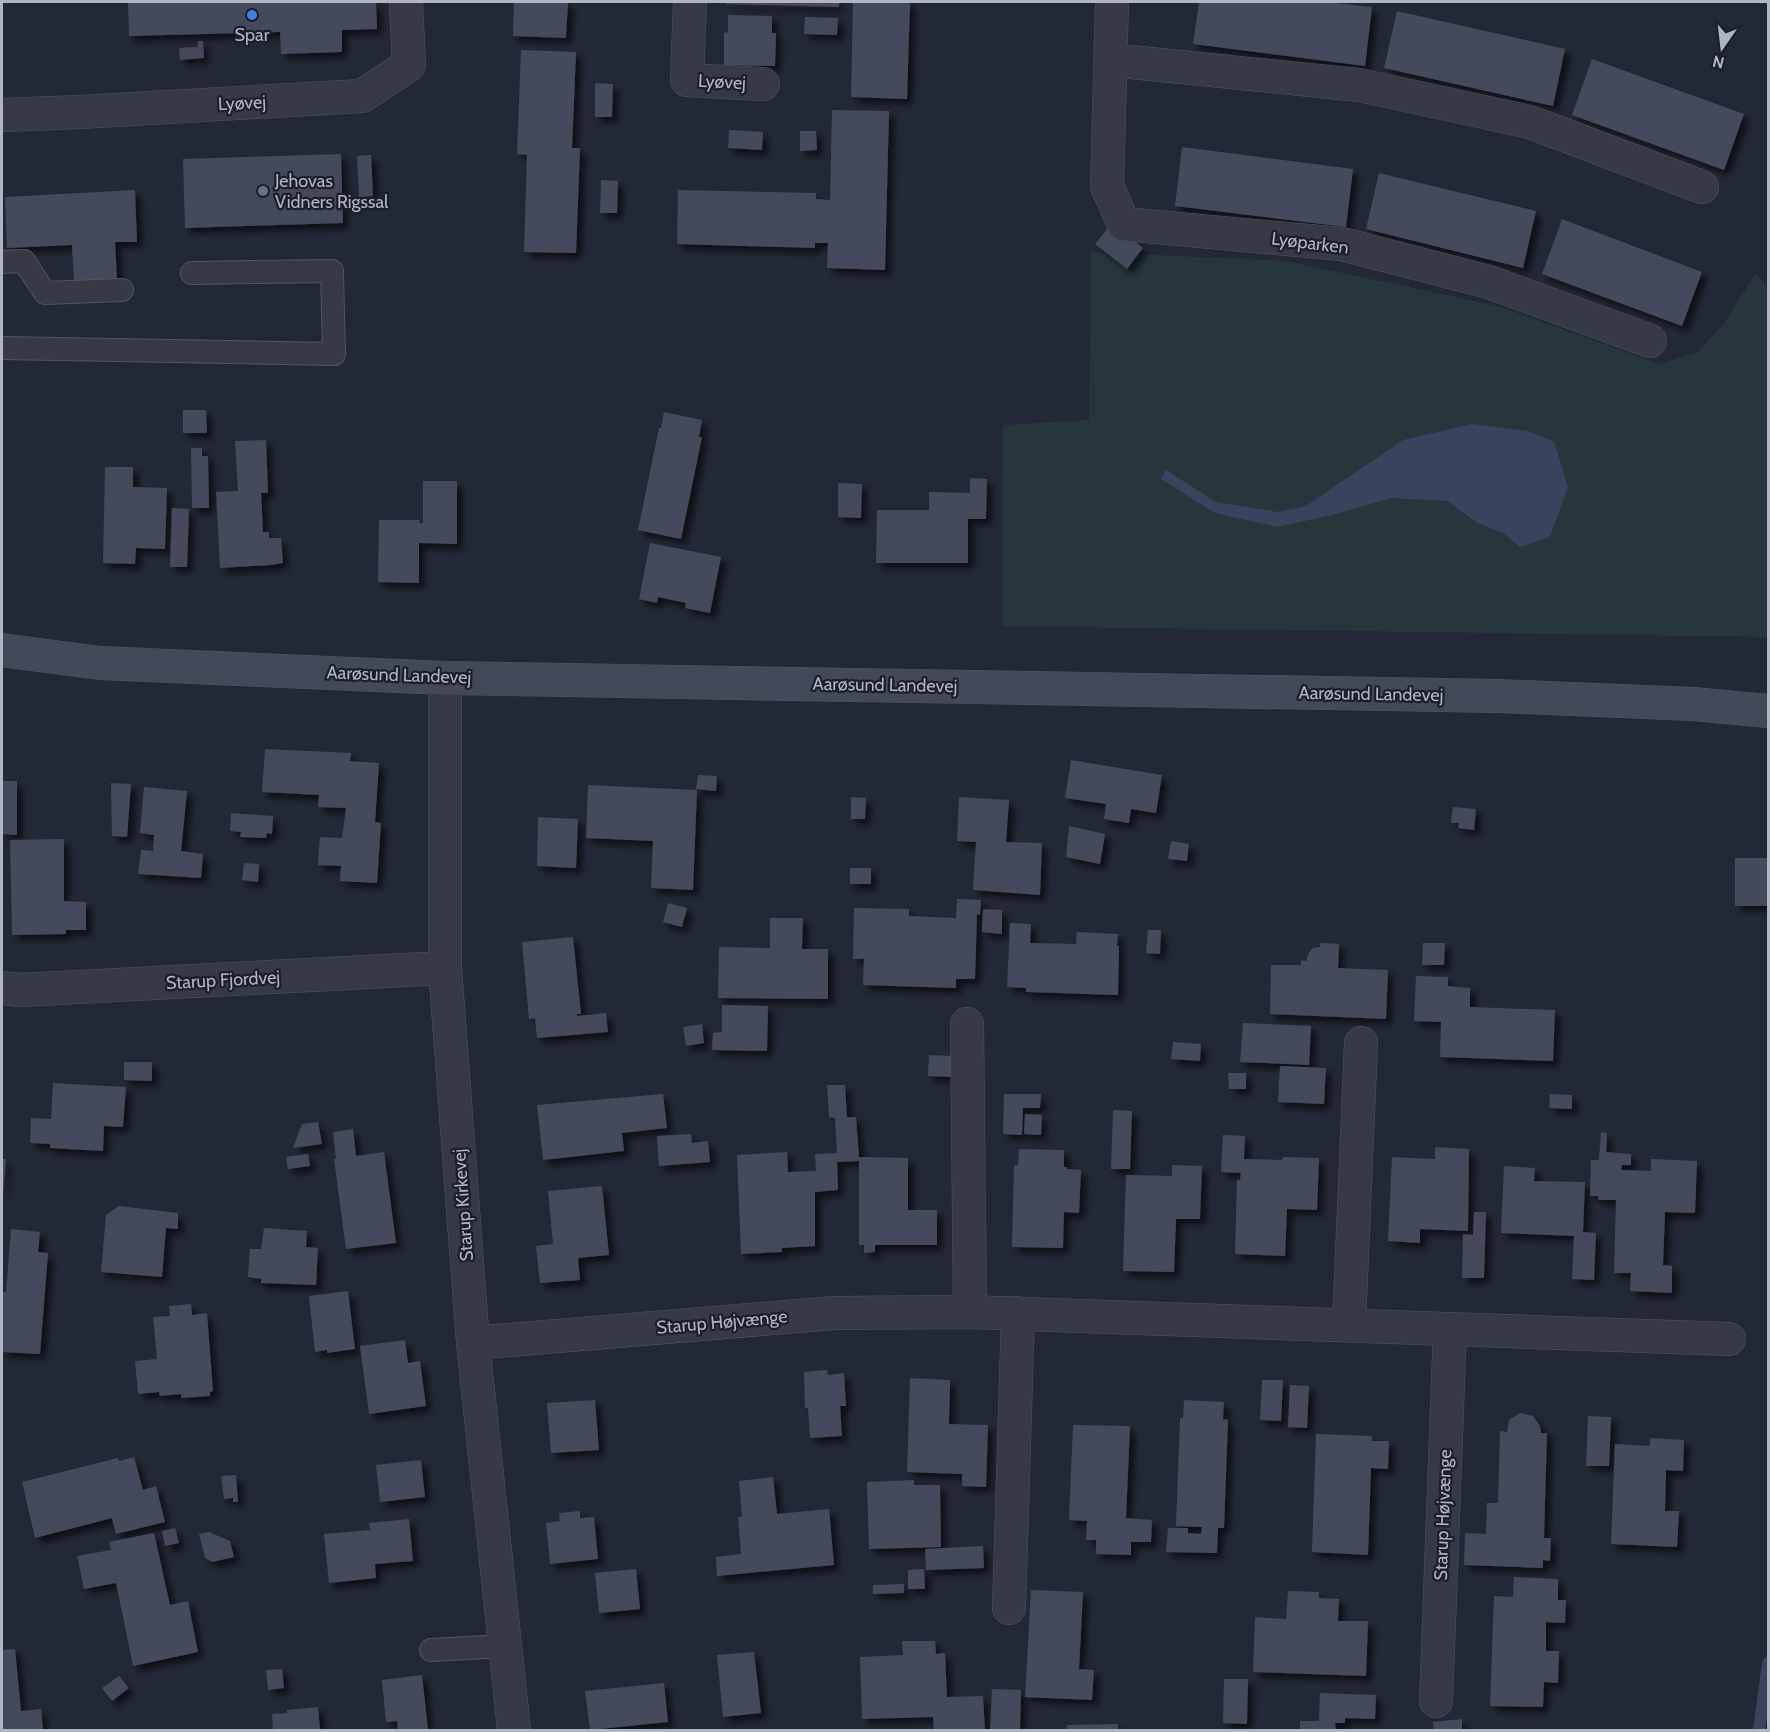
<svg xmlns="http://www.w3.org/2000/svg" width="1770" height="1732" viewBox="0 0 1770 1732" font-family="Cabin,sans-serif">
<defs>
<filter id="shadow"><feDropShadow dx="5.5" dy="5.5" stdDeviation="3" flood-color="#0009"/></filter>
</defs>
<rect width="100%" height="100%" fill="#232836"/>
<!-- green -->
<path fill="#27363a" d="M1091 252 1286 261 1498 306 1659 364 1698 352 1724 323 1756 273 1768 288V637L1002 626 1003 425 1089 420Z"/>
<!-- water -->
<path fill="#39435e" d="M1472 424 1528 431 1554 442 1568 487 1550 537 1520 547 1503 533 1478 523 1447 501 1391 498 1328 516 1277 527 1215 513 1161 479 1166 470 1216 502 1278 512 1306 506 1403 440Z"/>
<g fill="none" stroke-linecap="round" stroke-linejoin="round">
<!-- stream -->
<path stroke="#39435e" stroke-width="12" d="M1759 1730 1768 1663"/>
</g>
<!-- building -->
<path fill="#444a5b" filter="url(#shadow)" d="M128 2H376L377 29 342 30V52L281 54 280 32 129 36Z
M514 2H568L566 38 513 36Z
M726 2H839V7L726 4Z
M853 2H910L907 99 851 97Z
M1199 2H1325L1372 7 1365 66 1193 44Z
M1397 11 1565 49 1553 106 1384 68Z
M728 15 772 16V33H776L775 66 724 65V33L728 32Z
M805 17 838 18 837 35 804 34Z
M198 41H203L204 58 180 60 179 48 198 47Z
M521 50 576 52 572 148H580L576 253 524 252 527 155 517 154Z
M1592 59 1744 114 1724 170 1572 115Z
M595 83 613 84 612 117H595Z
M832 110 889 111 885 270 827 268 828 243H815V248L677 244 678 190 816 193V199L830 200Z
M729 130 763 132 762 150 728 148Z
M800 131H816L817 150 800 151Z
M1182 147 1353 169 1346 227 1175 206Z
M341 154 343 223 185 228 183 159Z
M371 155 373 196 359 197 357 156Z
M1379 173 1536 211 1523 268 1366 229Z
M601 180 618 181 617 213H600Z
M135 190 137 242H115L117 279 74 281 72 245 7 248 5 197Z
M1562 219 1702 272 1682 326 1542 274Z
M1112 223 1143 248 1127 269 1095 244Z
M183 410H206L207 433H183Z
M664 412 702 420 699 437H702L681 539 638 530 659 428H661Z
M266 440 268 493H261L263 532H269V538H281L283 563 271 565 220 568 216 492 238 491 235 441Z
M191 448H202V456H208L209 508H192Z
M105 467H133V487L167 488 165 549 136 548 135 564 103 563Z
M970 478 987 479 986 519H968V563H876L877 510H929V492L970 493Z
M423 481H457V544L419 543V583L378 582 379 520H420L419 523H423Z
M838 483 862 484 861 518 838 517Z
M172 508 189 509 187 567H170Z
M650 543 721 557 710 613 685 608 686 603 658 597 657 603 639 599Z
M265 749 351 753 350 761 379 763 375 822 381 823 377 883 340 881 341 866 318 865 320 837 342 838 346 808 318 807 319 795 262 792Z
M1071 760 1162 775 1156 813 1131 809 1129 823 1104 819 1106 804 1065 798Z
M698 775 717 776 716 791 696 789Z
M2 781H17V835L2 834Z
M111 783 131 784 127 837 112 836Z
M588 785 697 790 693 890 651 888 653 841 586 838Z
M144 787 187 791 181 851 203 854 201 878 138 874 141 850 153 851 154 835 140 833Z
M851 797 866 798 865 819H851Z
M959 797 1009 800 1006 842 1042 843 1040 895 973 890 976 842 957 841Z
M1453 807 1476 809 1474 830 1458 828 1459 823H1451Z
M231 813 273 816 272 834 267 833 266 838 240 837 241 832 230 831Z
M538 817 578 819 576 868 537 866Z
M1069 826 1105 834 1100 864 1066 857Z
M64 839V901L86 902V930H66V934L12 935 10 840Z
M1171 841 1189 844 1187 861 1168 859Z
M1735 858H1768V906H1735Z
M244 863 259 864 258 882 242 880Z
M850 868H871V884H850Z
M957 899 981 900 980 915 977 914 975 979H956V988L863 985 864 959H853L854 908 909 909V916L956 918Z
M668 903 687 908 682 927 663 922Z
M983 909 1002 910V934L982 932Z
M770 918H803L802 949H828V999L718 998 719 947 770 948Z
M1010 923 1031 924 1030 943 1076 944 1077 932 1118 934 1117 946H1119L1118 995 1026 992V988L1007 987Z
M1148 930H1161L1160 954 1146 953Z
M573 937 581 1014H577V1016L606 1013 608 1032 537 1038 535 1018 529 1019 522 942Z
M1320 943 1339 944 1338 968 1388 970 1386 1019 1270 1014 1271 965H1301V960L1306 961 1308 954 1313 948 1320 947Z
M1423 943H1445L1444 965H1422Z
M1416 976 1448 977V986L1470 988V1007L1555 1010 1553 1061 1440 1057 1441 1022 1414 1021Z
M722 1005 768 1006 767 1051 712 1050 713 1033 722 1032Z
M1243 1023 1311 1026 1309 1065 1240 1062Z
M702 1024 704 1043 686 1046 683 1027Z
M1173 1042 1201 1044 1200 1061 1171 1059Z
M929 1055 952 1056 951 1077 928 1076Z
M124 1062H152V1081L124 1080Z
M1280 1066 1326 1068 1324 1104 1278 1102Z
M1228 1073H1246V1089H1229Z
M53 1083 126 1087 123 1127 104 1126 103 1151 50 1148V1144L30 1143 31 1118 51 1119Z
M827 1085H845L847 1117H856L859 1157 908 1158V1210H937V1245H875V1252L864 1253V1245H859V1161L837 1162 838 1190 815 1192V1246L782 1248V1252L741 1254 737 1155 787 1152 788 1172 816 1171 815 1154 837 1153 835 1118 829 1117Z
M663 1094 667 1128 622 1133 624 1151 543 1160 537 1105Z
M1004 1094H1041L1040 1108H1023L1022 1135 1003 1134Z
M1550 1094 1572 1095V1109L1549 1108Z
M1113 1110 1132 1111 1130 1169H1111Z
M1025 1114 1042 1115 1041 1135 1024 1134Z
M318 1122 322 1144 293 1148 302 1124Z
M353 1129 356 1156 384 1152 396 1243 346 1249 334 1159H336L333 1132Z
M1601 1132 1607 1133 1606 1152 1631 1154V1165H1622L1621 1170 1651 1171V1159L1697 1161 1695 1213 1665 1212 1663 1265 1672 1266V1293L1630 1291 1631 1273H1614L1616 1200H1598V1196H1590L1591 1160H1599Z
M691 1134 692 1143 708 1141 710 1162 659 1166 657 1136Z
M1223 1135 1245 1136 1244 1159 1282 1160 1283 1157 1319 1158 1317 1210 1287 1209 1285 1256 1235 1254 1237 1180H1240L1241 1173 1221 1172Z
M1435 1147 1469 1149 1468 1231 1420 1229V1243L1388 1241 1392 1157 1435 1159Z
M1019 1149 1064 1150V1167H1067V1169L1081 1170 1079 1213 1064 1212 1063 1248 1012 1247 1014 1166 1018 1165Z
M308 1154 310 1166 288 1169 286 1157Z
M2 1159H6L3 1195H2Z
M1172 1165 1202 1166 1200 1219H1176L1174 1272 1123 1271 1126 1175 1172 1176Z
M1504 1166 1535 1168 1534 1181 1585 1182 1583 1232 1596 1233 1594 1280 1572 1279 1574 1236 1501 1233Z
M602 1186 609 1255 578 1258 580 1280 540 1283 536 1246 553 1244 548 1191Z
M119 1206 178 1213V1229L166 1228 162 1277 101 1272 106 1215Z
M1474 1212H1486L1484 1278H1462L1463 1234 1473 1235Z
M264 1228 307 1231 306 1247 318 1248 316 1285 261 1283V1279L248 1277 250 1249H261Z
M11 1229 40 1232 38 1252 48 1253 40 1354 2 1352V1292H6Z
M348 1291 355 1349 327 1353V1350L315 1352 309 1296Z
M191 1304 192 1315 207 1313 213 1391 210 1392V1396L181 1398V1394L160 1396 159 1392 138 1394 135 1361 157 1359 153 1317 170 1316 169 1306Z
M405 1340 408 1363 420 1361 426 1406 369 1414 360 1346Z
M827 1370 828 1375 844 1373 846 1406H840L842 1436 810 1438 808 1408H805L804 1372Z
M910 1378 950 1380 949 1424 988 1425 986 1487 962 1486V1474L907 1472Z
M1262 1380H1283L1281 1421 1260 1420Z
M1290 1385 1309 1386 1307 1428 1288 1427Z
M595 1400 599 1450 551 1453 547 1403Z
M1184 1400 1224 1402 1223 1419 1228 1420 1224 1528H1218L1217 1553 1166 1552 1168 1528H1188V1533L1201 1534 1202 1527 1176 1526 1180 1418H1183Z
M1520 1413 1533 1416 1540 1426 1541 1433H1547L1544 1538H1551L1550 1561 1543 1560V1568L1464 1565 1465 1533 1486 1534 1487 1503H1498L1500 1431 1507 1432 1509 1420Z
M1588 1416 1611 1417 1609 1466H1586Z
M1073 1425 1130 1426 1126 1518 1152 1520 1151 1542H1131V1555L1096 1554V1540H1086L1087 1521 1069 1520Z
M1316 1434 1372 1436V1441H1389L1388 1469 1371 1468 1368 1555 1312 1552Z
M1650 1438 1684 1440 1683 1471 1666 1470 1665 1511H1679L1677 1547 1611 1544 1615 1444 1650 1446Z
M134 1457 143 1490 156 1486 165 1522 116 1534 112 1518 35 1538 22 1482 118 1458 119 1461Z
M421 1460 425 1497 380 1502 376 1465Z
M236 1475 238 1502H233V1498L224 1499 221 1476Z
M773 1477 777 1514 829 1509 834 1565 717 1576 716 1557 741 1554 738 1517H742L739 1481Z
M914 1480V1485H940L941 1547 869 1549 867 1482Z
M580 1511V1518L594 1517 598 1559 550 1564 546 1523 560 1521 559 1513Z
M409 1519 413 1561 375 1564 376 1578 329 1583 324 1534 370 1530 369 1523Z
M175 1528 179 1543 165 1546 162 1531Z
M209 1532 230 1541 234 1557 212 1562 205 1558 199 1534Z
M154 1533 170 1605 188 1601 198 1652 133 1666 116 1583 84 1589 77 1556 111 1550 109 1542Z
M983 1546 984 1568 926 1570 925 1549Z
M636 1569 640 1609 599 1613 595 1573Z
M924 1569 925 1589H908V1570Z
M1514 1577 1558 1579V1600H1566L1565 1623 1546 1622V1651H1559L1558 1683 1544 1682 1543 1707 1490 1706 1494 1596 1513 1597Z
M904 1584V1593L873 1594V1585Z
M1031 1590 1083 1592 1079 1669 1094 1670 1092 1700 1025 1697Z
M1288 1591 1319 1592V1598L1339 1599 1338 1621H1368L1366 1676 1253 1672 1255 1617 1286 1619Z
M902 1641H935L936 1654 945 1653 947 1697 983 1696 985 1730H934L933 1717 862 1719 860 1657 903 1655Z
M15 1649 21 1711 41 1709 43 1730H2V1650Z
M754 1652 761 1713 723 1717 717 1655Z
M282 1669 284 1688 268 1690 266 1670Z
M422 1675 428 1730H398L397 1721 386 1722 382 1680Z
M119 1676 129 1688 112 1701 102 1688Z
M1224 1679H1248L1247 1724 1223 1723Z
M664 1683 668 1722 590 1730 585 1691Z
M992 1689 1021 1690 1020 1730H990Z
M1320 1693 1376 1695 1375 1719 1345 1718V1723H1335L1336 1730H1300V1721H1319Z
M318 1707 320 1730H273L272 1714 287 1713V1710Z
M1462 1719V1730H1434L1433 1722Z
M1118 1724V1730H1067V1725Z"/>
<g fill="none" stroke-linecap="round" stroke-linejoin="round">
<!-- lane casing -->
<g stroke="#505561" stroke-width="24">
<path id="lane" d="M2 262 24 261 45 293 122 290
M2 348 334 354 332 271 192 273
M431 1650 505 1646"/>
</g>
<!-- street casing -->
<g stroke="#505561" stroke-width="34">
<path id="street" d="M690 2 687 80 763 84
M1112 2 1107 186 1124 224 1342 244 1489 282 1650 341
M1111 60 1359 85 1530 122 1702 187
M2 115 80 112 362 96 409 65 406 2
M445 678V968L473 1343 514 1730
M2 988 20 990 445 968
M967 1024 970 1312
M1349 1325 1361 1043
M473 1343 834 1313 970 1312 1729 1339
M1009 1608 1018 1313
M1436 1701 1450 1329"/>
</g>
<!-- secondary casing -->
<g stroke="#505561" stroke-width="34">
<path id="secondary" d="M2 650 100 663 445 678 1498 696 1693 704 1768 711"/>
</g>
<!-- lane -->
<use href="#lane" stroke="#363a47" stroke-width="22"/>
<!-- street -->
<use href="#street" stroke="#363a47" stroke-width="33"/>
<!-- secondary -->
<use href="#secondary" stroke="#444959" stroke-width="33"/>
</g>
<!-- markers -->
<circle fill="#3f7fe0" stroke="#1b1f2b" stroke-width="2" cx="252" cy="15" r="6"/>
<circle fill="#6b7280" stroke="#1b1f2b" stroke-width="2" cx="263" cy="191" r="6"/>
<g text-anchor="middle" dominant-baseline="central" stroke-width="4.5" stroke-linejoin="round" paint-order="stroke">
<!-- poi labels -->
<g font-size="18" fill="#b0b5c3" stroke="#1b1f2b">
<text x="252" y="35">Spar</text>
<text x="275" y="181" text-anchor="start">Jehovas<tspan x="275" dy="21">Vidners Rigssal</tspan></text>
</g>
<!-- street labels -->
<g font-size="18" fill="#b0b5c3" stroke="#1b1f2b">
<text transform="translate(722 82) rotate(3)">Lyøvej</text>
<text transform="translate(242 103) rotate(-3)">Lyøvej</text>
<text transform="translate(1310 243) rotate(7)">Lyøparken</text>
<text transform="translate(399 675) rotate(2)">Aarøsund Landevej</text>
<text transform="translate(885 685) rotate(1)">Aarøsund Landevej</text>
<text transform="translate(1371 694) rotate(1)">Aarøsund Landevej</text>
<text transform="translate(223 980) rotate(-3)">Starup Fjordvej</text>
<text transform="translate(463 1205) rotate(-94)">Starup Kirkevej</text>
<text transform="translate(722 1322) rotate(-5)">Starup Højvænge</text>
<text transform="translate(1443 1515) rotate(-88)">Starup Højvænge</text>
</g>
</g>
<!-- border -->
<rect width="1770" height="1732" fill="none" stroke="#b0b5c3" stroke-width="6"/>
<!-- north arrow -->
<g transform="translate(1722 48) rotate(194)" stroke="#1b1f2b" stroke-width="4.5" paint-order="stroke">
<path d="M0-4.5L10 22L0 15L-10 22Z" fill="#b0b5c3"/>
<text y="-9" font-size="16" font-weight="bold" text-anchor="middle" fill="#b0b5c3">N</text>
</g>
</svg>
